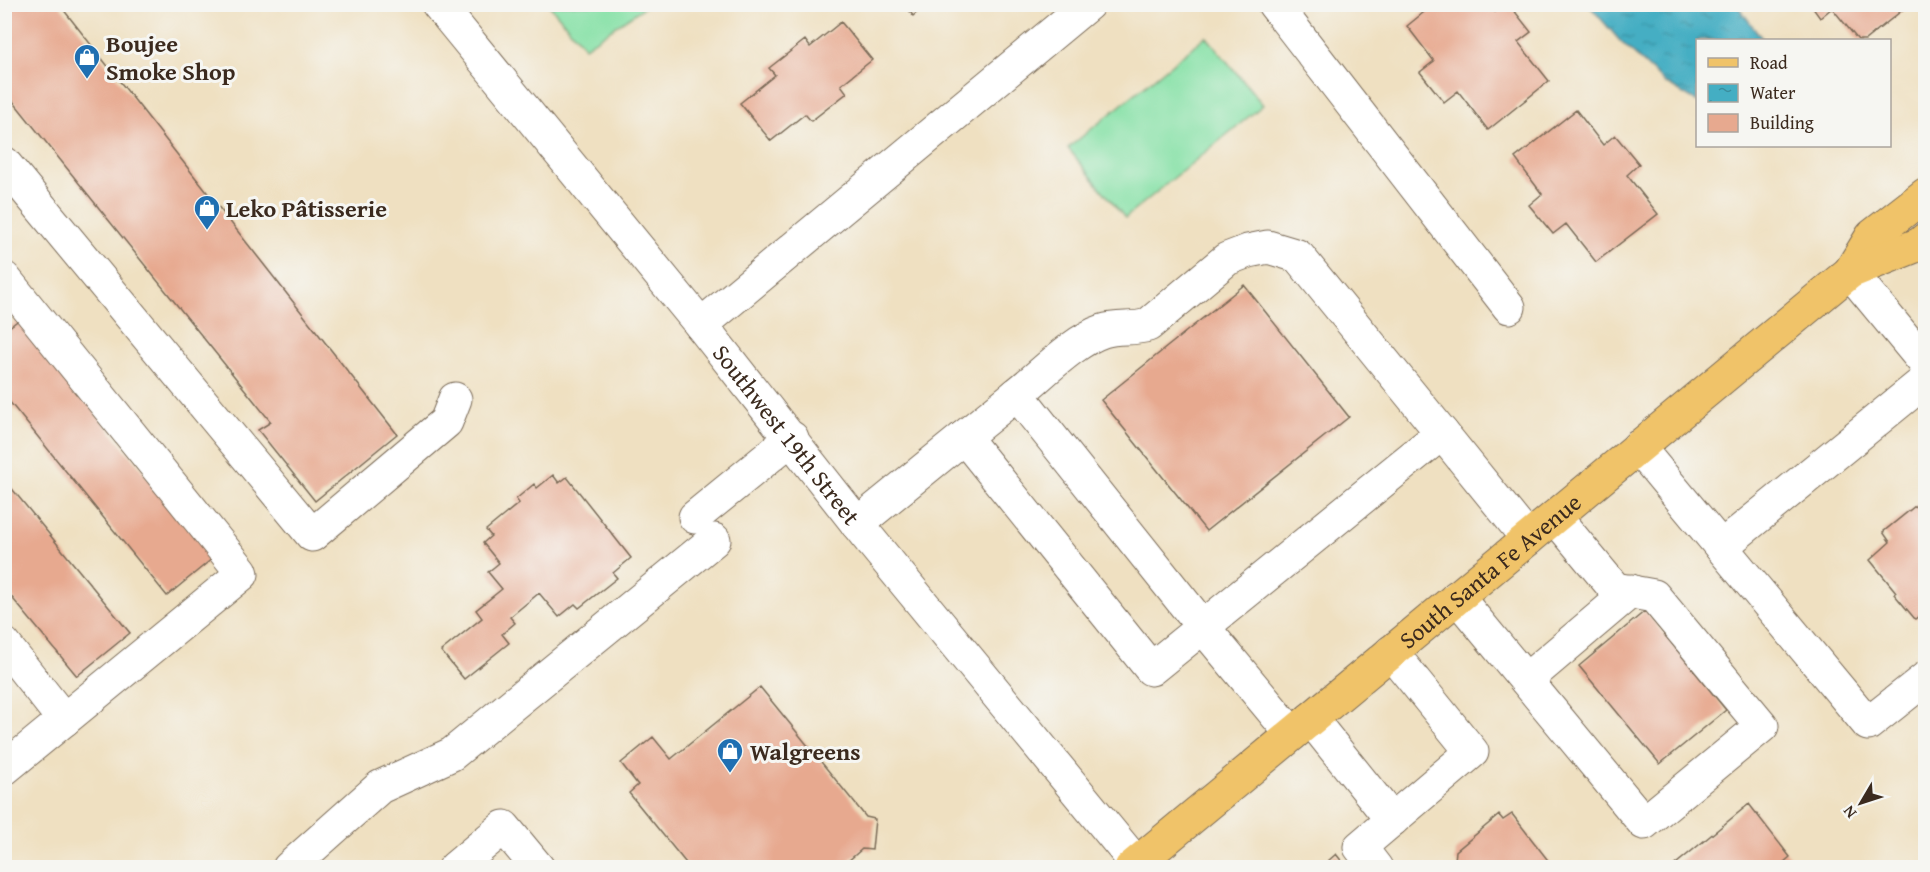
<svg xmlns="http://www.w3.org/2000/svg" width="1930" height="872" viewBox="0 0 1930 872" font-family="'Gentium Book Plus',serif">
<defs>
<pattern id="water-ripples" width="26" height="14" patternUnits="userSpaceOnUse" patternTransform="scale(1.5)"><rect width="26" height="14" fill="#44aec3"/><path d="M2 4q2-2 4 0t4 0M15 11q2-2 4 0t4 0" fill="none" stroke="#3a8e9e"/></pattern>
</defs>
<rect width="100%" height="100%" fill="#f6f6f2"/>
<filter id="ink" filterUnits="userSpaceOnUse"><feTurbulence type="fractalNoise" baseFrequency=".0167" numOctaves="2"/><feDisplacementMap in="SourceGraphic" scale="12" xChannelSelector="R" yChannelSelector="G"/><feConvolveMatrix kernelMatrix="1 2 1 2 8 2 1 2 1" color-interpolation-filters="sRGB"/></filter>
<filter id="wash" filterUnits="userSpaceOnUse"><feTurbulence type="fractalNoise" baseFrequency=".008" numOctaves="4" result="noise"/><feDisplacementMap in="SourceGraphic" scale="24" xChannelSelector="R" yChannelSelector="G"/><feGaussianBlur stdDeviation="1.35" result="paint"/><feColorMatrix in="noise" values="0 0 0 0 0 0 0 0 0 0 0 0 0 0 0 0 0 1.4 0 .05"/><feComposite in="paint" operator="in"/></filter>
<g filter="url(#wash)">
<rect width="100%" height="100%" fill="#efe0c1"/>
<!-- grass -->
<path fill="#87e1a7" stroke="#618662" stroke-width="1.5" d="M549 5H647L585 47Z
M1206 36 1263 105 1125 218 1068 148Z"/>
<!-- water -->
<path fill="url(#water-ripples)" stroke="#406c70" stroke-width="1.5" d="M1589 5H1737L1763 40H1698L1697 102 1665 83 1621 42Z"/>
<g id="blocks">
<!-- building -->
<path fill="#e7a98f" d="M4 4H59L397 434 315 501 258 430 271 422 4 90Z
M905 4H927L913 16Z
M1434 4H1489L1495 12 1504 4H1509L1531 32 1518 42 1549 81 1488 130 1458 91 1444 102 1420 72 1434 61 1407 26Z
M1810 4H1910L1865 40H1858L1832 8 1820 18Z
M841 22 872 60 841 85 847 93 811 121 805 114 771 141 740 103 775 75 769 68 805 40 810 47Z
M1576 110 1603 145 1615 135 1639 164 1627 175 1658 214 1596 262 1566 224 1553 234 1529 205 1542 194 1515 158Z
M1244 285 1349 417 1206 531 1101 400Z
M20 319 213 558 167 596 4 395V331Z
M553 475 559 483 567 477 631 558 613 573 617 578 579 608 575 604 559 617 539 593 510 617 515 623 502 634 509 643 464 679 441 651 482 618 476 610 502 589 488 572 499 563 483 543 491 536 486 530 519 503 516 499 534 484 537 488Z
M4 479 130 633 77 676 4 588Z
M1926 497V611L1915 619 1894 594 1896 592 1870 560 1890 542 1883 532Z
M1645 611 1726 710 1660 764 1579 666Z
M760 687 866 817 875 819 872 850 862 849 840 868H690L629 793 638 785 621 763 653 737 671 759Z
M1749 804 1790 857 1777 868H1671Z
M1512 814 1554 868H1461L1455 861 1456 851 1499 815 1503 820Z
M1336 854 1347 868H1320Z"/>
</g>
</g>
<g filter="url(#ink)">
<use href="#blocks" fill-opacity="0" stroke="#7a6a57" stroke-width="1.5"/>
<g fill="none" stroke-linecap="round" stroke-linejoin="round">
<!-- minor casing -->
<g stroke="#7a6a57" stroke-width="35">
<g id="minor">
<path id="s1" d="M438 4 701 325 866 535 1140 868"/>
<path d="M1274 4 1509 307"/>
<path d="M4 163 312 535 446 422 455 399"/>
<path d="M1850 272 1926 364"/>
<path d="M4 278 241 571 242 574 4 769"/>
<path d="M701 325 1088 4"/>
<path d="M1017 394C1041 375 1075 340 1103 331 1118 326 1133 330 1148 325L1227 259 1248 251 1268 247 1298 256 1442 433"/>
<path d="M964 437 1017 394 1203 627 1292 734"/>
<path d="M1638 447 1868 724 1926 678"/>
<path d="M695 517 792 438"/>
<path d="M857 524 964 437 1151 669 1442 433 1528 539"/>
<path d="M1721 547 1926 380"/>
<path d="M1457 597 1644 823 1762 726 1654 596 1615 589 1555 517"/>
<path d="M4 644 64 720"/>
<path d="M1526 680 1631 591"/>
<path d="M1311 719 1392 820"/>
<path d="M289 868 380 787 452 754 714 540"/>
<path d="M455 868 504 827 538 868"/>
<path d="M1376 868 1360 847 1472 752 1391 652"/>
</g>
</g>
<!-- major casing -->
<g stroke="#7a6a57" stroke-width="35">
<g id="major">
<path d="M1850 272 1872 236 1926 194"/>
<path id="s2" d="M1131 868 1850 272 1920 244 1926 239"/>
</g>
</g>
<!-- minor -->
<use href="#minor" stroke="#fff" stroke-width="33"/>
<!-- major -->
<use href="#major" stroke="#f0c369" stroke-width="33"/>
</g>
</g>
<!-- icons -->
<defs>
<g id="shop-pin" transform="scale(1.35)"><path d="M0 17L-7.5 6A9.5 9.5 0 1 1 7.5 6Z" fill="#1f6fb2" stroke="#f6f6f2"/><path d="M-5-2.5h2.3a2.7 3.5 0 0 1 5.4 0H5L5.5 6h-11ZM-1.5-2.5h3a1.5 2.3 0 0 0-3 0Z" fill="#fff"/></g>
</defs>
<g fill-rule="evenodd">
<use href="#shop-pin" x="87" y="57"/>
<use href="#shop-pin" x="207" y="208"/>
<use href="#shop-pin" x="730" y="751"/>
</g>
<g text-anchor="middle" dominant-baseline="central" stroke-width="6" stroke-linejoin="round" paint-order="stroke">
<!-- poi labels -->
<g font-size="24" font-weight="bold" fill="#3b2a1e" stroke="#f6f6f2" text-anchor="start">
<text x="106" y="43">Boujee<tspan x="106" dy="28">Smoke Shop</tspan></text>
<text x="226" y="208">Leko Pâtisserie</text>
<text x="750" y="751">Walgreens</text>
</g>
<!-- street labels -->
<g font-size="24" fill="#3b2a1e" stroke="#f6f6f2">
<text stroke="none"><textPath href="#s1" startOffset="554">Southwest 19th Street</textPath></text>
<text stroke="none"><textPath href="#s2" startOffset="466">South Santa Fe Avenue</textPath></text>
</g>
</g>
<!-- margin -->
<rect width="1930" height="872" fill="none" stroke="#f6f6f2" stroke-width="24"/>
<!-- legend -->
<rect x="1696" y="39" width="195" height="108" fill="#f6f6f2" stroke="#aba49d" stroke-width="1.5"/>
<rect x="1708" y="58" width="30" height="9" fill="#f0c369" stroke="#aba49d" stroke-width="1.5"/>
<text x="1750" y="69" font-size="18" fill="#3b2a1e">Road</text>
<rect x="1708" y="84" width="30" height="18" fill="url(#water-ripples)" stroke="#aba49d" stroke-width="1.5"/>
<text x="1750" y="99" font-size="18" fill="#3b2a1e">Water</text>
<rect x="1708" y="114" width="30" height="18" fill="#e7a98f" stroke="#aba49d" stroke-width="1.5"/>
<text x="1750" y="129" font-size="18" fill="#3b2a1e">Building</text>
<!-- north arrow -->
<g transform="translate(1861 803) rotate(231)" stroke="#f6f6f2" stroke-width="4.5" paint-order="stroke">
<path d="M0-4.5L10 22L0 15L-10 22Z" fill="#3b2a1e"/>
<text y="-9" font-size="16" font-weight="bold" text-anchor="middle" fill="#3b2a1e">N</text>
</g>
</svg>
